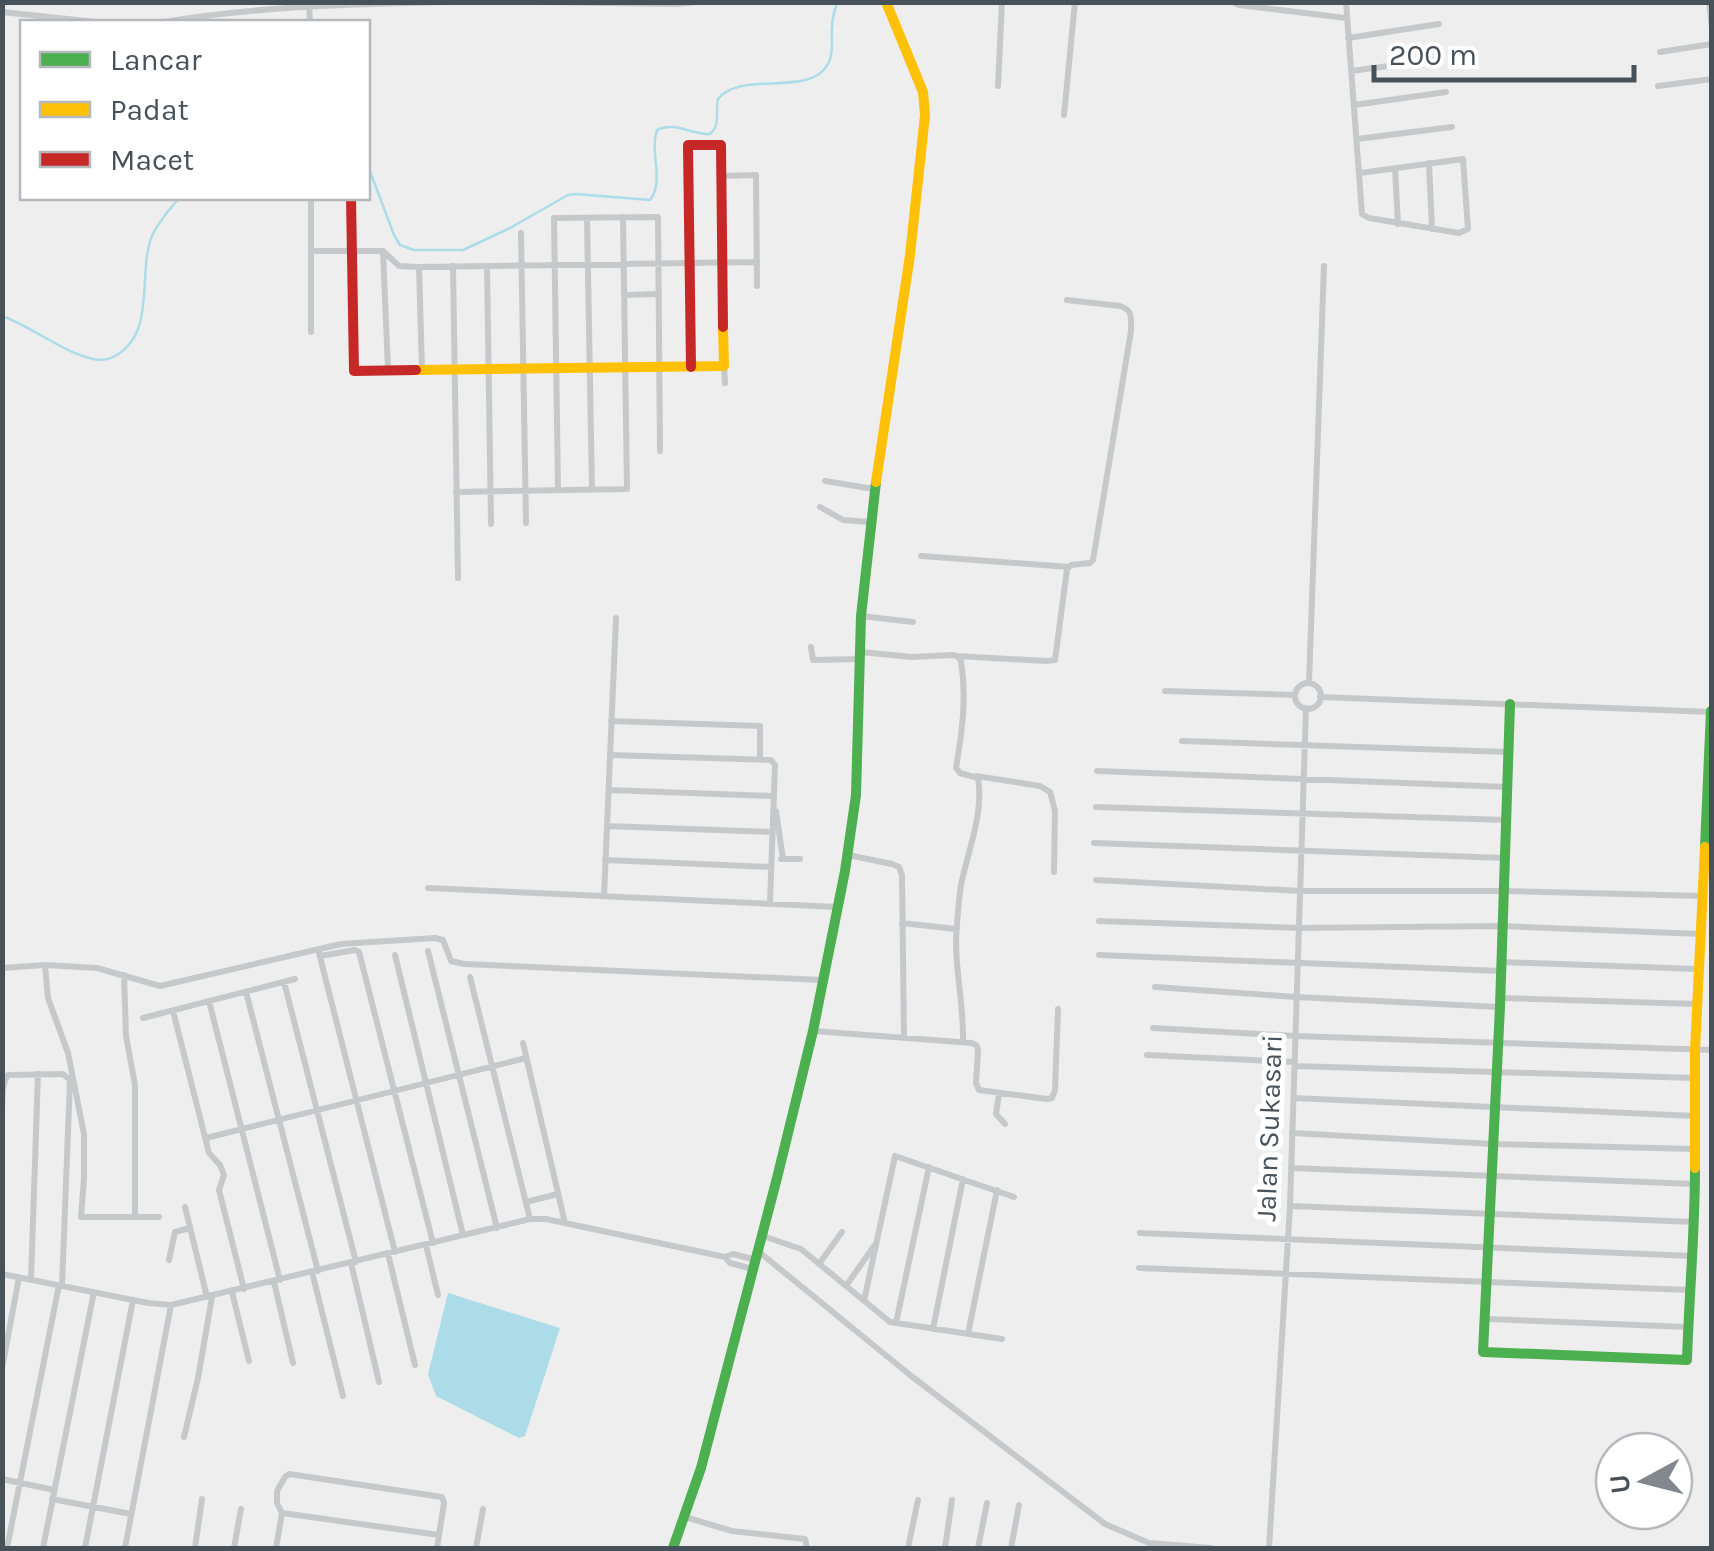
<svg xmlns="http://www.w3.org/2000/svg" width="1714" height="1551" viewBox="0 0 1714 1551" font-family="Karla,sans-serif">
<rect width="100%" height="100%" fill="#efeeee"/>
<!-- water -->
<path fill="#abdce8" d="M448 1293 560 1328 525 1436 519 1438 436 1396 428 1374Z"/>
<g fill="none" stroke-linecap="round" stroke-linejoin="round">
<!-- stream -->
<path stroke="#abdce8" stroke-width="2.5" d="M368 166 394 235 400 245 414 250H463L510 228 568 195 576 194 650 200C665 181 649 152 657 130 674 121 692 135 710 134 721 125 715 111 718 99 741 70 810 98 828 64 837 47 826 26 838 2
M2 316C33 327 62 352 93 359 101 361 108 360 115 356 157 333 137 273 152 236 158 222 170 209 179 198"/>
<!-- street -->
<path stroke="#c6c9ca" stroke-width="6" d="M535 2 677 4 697 2
M1233 2 1239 5 1346 18
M1346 2 1362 214 1369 218 1459 233 1468 229 1463 159 1360 173
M1709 2 1712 28
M309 4 310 22
M2 12 96 22
M164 22C259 6 354 4 451 2
M1348 38 1439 24
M1660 52 1712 44
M1351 71 1441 59
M998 86 1002 2
M1658 86 1712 79
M1354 105 1446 92
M1064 115 1075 2
M1357 139 1452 127
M1429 163 1432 229
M1395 168 1398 224
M721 176 756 175 757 286
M311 198V332
M587 218 592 489
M521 233 526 523
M312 251H383L399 266 419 267 757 262
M383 251 388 369
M453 266 458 578
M487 266 491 524
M419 267 422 370
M624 295 659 294
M724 366 725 383
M825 481 874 489
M558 490 554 218 658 217 660 451
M456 492 627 489 623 217
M820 507 843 520 870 522
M921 556 1069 567
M861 616 913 622
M811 647 813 660 859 659
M860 652 912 657 952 655 957 656 961 661C967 698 962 732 956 768L960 773 978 778C984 814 968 850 961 885 959 898 958 911 957 924 953 964 964 1001 963 1041
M957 656 1046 661 1055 660 1067 569 1071 565 1090 563 1093 560 1131 331C1131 318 1133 310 1120 306L1067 300
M1309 683 1324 266
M1295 696a13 13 0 1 1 26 0a13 13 0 1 1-26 0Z
M1165 691 1295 695
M1320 697 1712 712
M611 721 760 726V760
M1182 741 1507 752
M610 755 771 760 775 765 770 903
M1097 771 1507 787
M976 776 1040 786 1050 792 1055 811 1054 872
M609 790 773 796 774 798
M1096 807 1506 820
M776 811 783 859
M607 826 772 832
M1094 843 1505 858
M848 855 892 864 899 867 902 875 904 1037
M781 859H800
M605 860 771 867
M1096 880 1301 891H1503L1702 896
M428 888 837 907
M604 896 616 618
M1099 921 1299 928 1502 926 1701 934
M902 923 956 929
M428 951 497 1228
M319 953 395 1252
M395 955 463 1235
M1099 955 1501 971
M320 956 355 950 359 952 433 1243
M1501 962 1698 969
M45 965 48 998 68 1053 84 1134V1178L81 1217H159
M2 968 45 965 97 968 160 986 341 944 435 938 443 940 451 961 464 964 822 980
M124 975 126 1036 135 1085V1217
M470 977 530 1219
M284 982 356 1262
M1155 987 1296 997 1499 1007
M246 992 318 1271
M1500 998 1696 1004
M209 1001 280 1280
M173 1011 209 1153 220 1165 224 1175 219 1190 244 1289
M143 1018 295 979
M1153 1028 1295 1036 1712 1050
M814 1031 972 1043 977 1046 978 1051 976 1083 979 1090 1047 1099 1052 1098 1055 1090 1058 1009
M523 1043 565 1223
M1147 1055 1295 1062
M1295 1066 1695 1078
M999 1094 996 1114 1005 1124
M1294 1098 1695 1116
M2 1109C3 1098 1 1084 8 1075L63 1074 70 1080 62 1286
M1292 1133 1492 1144 1695 1149
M206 1138 526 1058
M1291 1168 1695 1184
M526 1202 558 1194
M1290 1206 1695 1222
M185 1207 207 1297
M1140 1233 1692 1256
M763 1236 801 1249 890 1322 1002 1339
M426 1245 438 1295
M758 1251 910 1375 1105 1524 1149 1543 1211 1548
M388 1254 415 1365
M725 1257 730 1263 753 1269
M169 1260 175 1232 190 1228
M351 1263 379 1382
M819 1264 842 1232
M1139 1268 1689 1290
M312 1272 343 1396
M2 1274 148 1303 171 1305 530 1219H546L725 1257 733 1254 756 1260
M31 1279 38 1074
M274 1282 293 1363
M846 1286 874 1246
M232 1292 249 1361
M864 1301 895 1156 1014 1197
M1486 1319 1687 1327
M896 1323 929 1167
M933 1329 963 1179
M968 1334 997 1190
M2 1369 19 1277
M184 1437 198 1378 212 1297
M2 1479 54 1490
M52 1499 131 1514
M282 1513 439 1535
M685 1517 732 1531 805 1539 807 1548
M7 1548 59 1285
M43 1548 94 1292
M85 1548 133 1300
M125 1548 171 1305
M195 1548 202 1499
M234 1548 241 1509
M276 1548 282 1513 277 1503V1491L285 1477 289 1474 442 1497 444 1503 437 1548
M476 1548 483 1509
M908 1548 918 1500
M945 1548 952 1500
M978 1548 987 1503
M1011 1548 1019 1505
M1269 1548 1290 1206 1306 708"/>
<!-- fast -->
<path stroke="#4caf50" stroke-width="10" d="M1510 704 1500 1007 1483 1352 1687 1360C1689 1296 1695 1232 1695 1168
M1705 847 1711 711
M673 1548 701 1468 777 1178 813 1031 845 871 856 795 861 616 876 482"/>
<!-- slow -->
<path stroke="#ffc107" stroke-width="10" d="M416 370 724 366 723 327
M876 482 910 255 925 115 923 92 886 2
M1695 1168V1050L1705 847"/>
<!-- jam -->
<path stroke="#c62828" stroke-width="10" d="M351 198 354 371 416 370
M691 367 688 145H721L723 327"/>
</g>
<g text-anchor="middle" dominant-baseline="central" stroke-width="10" stroke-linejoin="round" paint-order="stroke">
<!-- street labels -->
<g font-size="28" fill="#475159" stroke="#fff">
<text transform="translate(1269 1128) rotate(-88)">Jalan Sukasari</text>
</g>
</g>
<!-- border -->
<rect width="1714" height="1551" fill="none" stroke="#475159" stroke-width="10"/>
<!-- legend -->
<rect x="20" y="20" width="350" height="180" fill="#ffffff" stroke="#b5b9bd" stroke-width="2.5"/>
<rect x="40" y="52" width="50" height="15" fill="#4caf50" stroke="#b5b9bd" stroke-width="2.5"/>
<text x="110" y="70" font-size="30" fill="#475159">Lancar</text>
<rect x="40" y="102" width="50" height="15" fill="#ffc107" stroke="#b5b9bd" stroke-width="2.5"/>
<text x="110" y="120" font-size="30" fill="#475159">Padat</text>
<rect x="40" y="152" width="50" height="15" fill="#c62828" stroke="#b5b9bd" stroke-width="2.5"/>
<text x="110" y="170" font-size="30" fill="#475159">Macet</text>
<!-- north arrow -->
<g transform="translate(1644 1481) rotate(263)"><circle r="48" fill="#ffffff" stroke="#b5b9bd" stroke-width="2.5"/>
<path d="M0-8L18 38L0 25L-18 38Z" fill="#82888d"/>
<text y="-15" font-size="28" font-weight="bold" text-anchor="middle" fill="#475159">U</text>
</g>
<!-- scale -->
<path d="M1374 65v15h260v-15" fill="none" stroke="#475159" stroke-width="5"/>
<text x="1389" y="65" font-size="30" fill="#475159" stroke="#ffffff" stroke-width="8" paint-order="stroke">200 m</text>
</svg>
